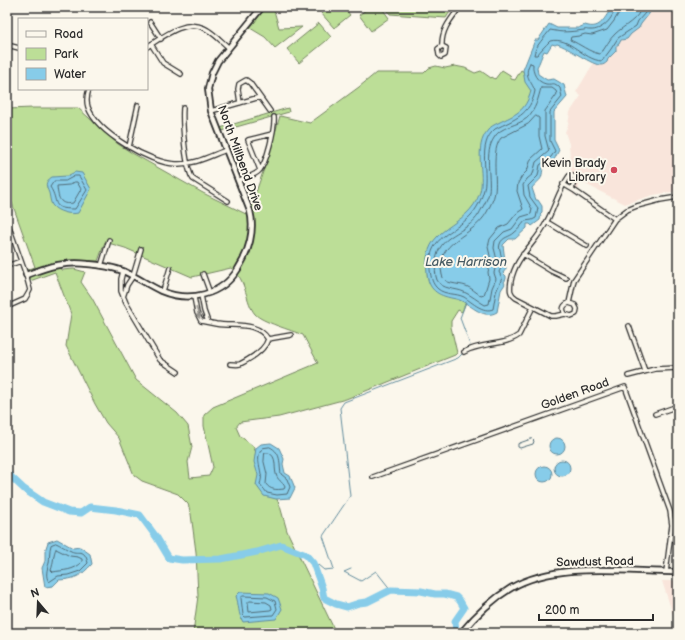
<svg xmlns="http://www.w3.org/2000/svg" width="685" height="640" viewBox="0 0 685 640" font-family="'Balsamiq Sans',sans-serif">
<rect width="100%" height="100%" fill="#fbf7ec"/>
<filter id="ink" filterUnits="userSpaceOnUse"><feTurbulence type="fractalNoise" baseFrequency=".025" numOctaves="2"/><feDisplacementMap in="SourceGraphic" scale="8" xChannelSelector="R" yChannelSelector="G"/><feConvolveMatrix kernelMatrix="1 2 1 2 8 2 1 2 1" color-interpolation-filters="sRGB"/></filter>
<g filter="url(#ink)">
<!-- built -->
<path fill="#f9e5db" d="M635 7H678V191L653 195 625 204 579 181V188L575 191 573 197 569 144 565 132 568 125 570 112 581 96 576 92 607 41Z
M662 581H678V630Z"/>
<!-- green -->
<path fill="#bcde97" stroke="#748461" fill-rule="evenodd" d="M266 7H273L279 28 302 27 275 48 265 37 250 28Z
M328 7H344L350 15 334 28 321 13Z
M370 7H381L389 18 371 31 359 15Z
M385 7H453L446 18 390 14Z
M319 23 331 37 299 63 287 49Z
M436 66 445 68 455 66 465 68 475 73 481 71 491 78 492 77 495 79 502 70 510 75 511 79 515 80 521 70 534 78 537 83 492 235 462 312 458 310 451 321V327L457 353 455 355 346 399 279 417 240 422 236 427 240 436 253 446 280 506 287 531 336 633H193L198 596 196 552 191 514 188 504 178 494 142 481 134 475 119 438 106 423 95 404 66 346 71 314 55 272 30 281 31 276 54 268 53 264 32 271 27 270 35 267 7 189V109L33 108H78L118 144 132 153 203 193 248 215 265 166 280 116 310 123 359 87 376 73H424L429 68ZM105 242 125 248 192 277 231 268C247 279 245 302 255 314 262 322 291 330 303 335L318 363 213 407 204 415V426L213 467 209 476 190 478 188 462 192 447 188 426 177 413 136 380 92 298 81 282 85 272 74 269 61 270 59 262 69 260 98 261Z
M288 108 289 112 222 131 220 128Z"/>
<!-- water -->
<path fill="#87cce9" stroke="#628c9d" d="M613 7H651L649 14 641 24 639 28 631 34 627 39 621 40 619 44 616 46V51L608 59 607 62C605 64 603 65 601 65 593 66 568 47 557 44L555 45 552 44 547 52 544 51C541 57 540 62 537 67L538 74 547 80 554 79 564 85 567 97 554 112V140L559 150 554 160 543 168C541 183 541 177 532 188L536 200H538L542 206V212L540 214 541 215 540 220 532 226 530 224H527V228L515 239H509L503 245 506 269 503 273 506 276V279L504 282 505 284 501 290 497 312C482 321 470 302 456 299 440 296 429 292 427 274 421 223 468 231 480 192 485 173 473 147 488 130 491 126 494 125 498 123 516 114 525 112 531 91L525 82 523 70 535 40H538L549 24 557 28H578L585 25C602 31 604 16 613 7Z
M75 172 82 173 91 189 78 213C71 215 57 212 52 205 50 201 50 197 49 193 46 186 44 182 52 177L67 176Z
M549 446a8 8 0 1 1 16 0a8 8 0 1 1-16 0Z
M271 443 279 448 284 459 283 464 285 473 290 476 295 488 290 498 276 499 264 496 256 485 258 475 254 462 256 448 261 444Z
M554 468a8 8 0 1 1 16 0a8 8 0 1 1-16 0Z
M536 474a8 8 0 1 1 16 0a8 8 0 1 1-16 0Z
M57 539 73 548 80 547 90 554 92 564C81 576 76 579 59 580L53 586 45 587 42 568 45 561V551L48 542Z
M240 592 269 593 278 598 282 609 276 619 243 622C238 614 239 605 236 596Z"/>
<g fill="none" stroke-linecap="round" stroke-linejoin="round">
<!-- shore -->
<path stroke="#506b77" stroke-width="1" d="M615 7C614 18 602 31 590 30 585 30 588 29 584 30 577 31 563 33 556 31 554 31 552 30 550 30 545 37 535 46 534 55H537C541 50 545 46 550 41 570 36 583 60 602 61L611 49 618 38 636 26 638 21 645 13 647 7
M620 7V11L614 21 607 30 592 35 585 34 579 36 571 37 570 40C580 44 589 52 600 54 606 48 609 39 615 34 623 26 640 19 641 7
M530 63 533 64C532 73 537 82 546 84 554 85 553 81 560 88L562 97 550 112V141L555 151 551 157 540 165 538 176 528 186 530 197 538 208 536 218 532 220 525 221C521 226 519 229 514 233 510 237 502 237 500 244 498 249 502 255 502 260 502 265 501 268 499 272L502 278 496 292 493 309C483 313 473 303 464 297 456 293 445 295 438 289 432 284 431 277 430 270 428 238 448 236 467 219 475 212 480 203 483 193 490 173 476 145 495 129 515 119 530 115 535 91 531 80 523 76 530 63Z
M541 88H552L556 91 557 94 545 111V136L549 151 536 162 533 174 527 179 523 185 524 195 532 209 531 214 521 217 512 229 504 232 495 241 494 248 497 260 494 273 496 279 492 288 489 304 485 305C478 301 471 295 464 292 456 288 442 290 437 280 435 275 435 268 436 262 438 233 466 235 479 214 482 208 488 199 489 192 491 175 484 153 494 138 500 126 518 126 527 118 536 109 538 99 541 88Z
M536 116 539 118V136L542 149 531 159 527 171 522 176 518 183 517 191 523 209 517 213 508 224 499 228 490 239 488 247 491 260 488 272 489 279 484 295 481 296C476 292 471 288 466 286 458 283 444 285 442 275 434 240 473 238 487 212 490 206 494 199 495 192 497 177 491 150 501 138L528 124Z
M75 176H79L87 190 75 209C49 209 60 202 50 187L54 181H65Z
M75 182H77L81 189 73 203C59 206 58 197 57 186L69 185Z
M532 439 534 441 533 444 520 448 518 447V444Z
M270 447C282 453 279 463 281 474L287 479 290 487 287 494 277 495 267 493 260 484C261 481 262 477 261 474 260 466 255 455 263 448Z
M265 453H269C277 457 274 466 276 474 277 480 283 482 285 487L284 489C276 490 270 490 266 484L267 474 264 462Z
M56 543C61 545 66 549 71 551 79 555 84 547 88 563L80 571 68 575 58 576 49 582C45 576 47 570 49 563 50 557 49 551 51 545Z
M56 549 70 556 78 557 82 559V562C74 571 63 570 53 572L51 570C54 563 53 553 56 549Z
M243 596 267 597 275 601 277 609 273 615 245 617 243 615 241 598Z
M250 601 266 602 271 605 272 609 270 610 249 612 248 603Z"/>
<!-- stream -->
<path stroke="#628c9d" stroke-width="1" d="M466 302 460 318 470 345 467 349
M316 569 318 565 324 570 334 569 323 536 350 496 340 408 344 402 458 358 463 353
M351 569 344 572 361 581 376 571 391 590"/>
<!-- river -->
<path stroke="#87cce9" stroke-width="7" d="M7 473 24 489 43 502 69 512 81 513 90 507 116 510 140 515 157 538 169 558 182 560 221 559 257 552 281 545 306 555 313 563 322 588 324 598 336 604 347 607 359 603 367 602 391 590 421 591 435 594H445L456 597 460 601 464 608 455 621 456 633"/>
<!-- minor casing -->
<g stroke="#2b2b2b" stroke-width="6">
<path id="minor" d="M7 9 8 7
M150 22 161 39
M151 44 163 63 181 74
M7 45 19 48
M442 46 438 49 439 55 441 57 445 55 446 48 442 46C441 30 451 19 460 7
M147 47C163 37 184 19 204 28 213 32 221 41 228 47
M89 89C87 95 86 101 88 107 97 133 150 163 176 164 194 165 210 156 226 150
M240 103 238 89 239 84 246 80 250 83 270 111
M183 108C182 122 185 168 193 179L228 201
M211 111 260 97
M129 147 138 105
M260 170 248 140 272 134
M239 180C245 178 254 176 259 171 267 163 275 128 274 117
M563 184 575 191 615 219
M7 221 26 275 30 290 28 294 25 299 7 307
M547 222 587 246
M523 254 551 271 566 278
M7 266 21 261
M101 266 109 240
M123 271 121 279V291L126 303 160 360 178 372
M203 274 210 293
M163 291 170 268
M201 295 204 311 208 322
M123 297 127 285 133 276 141 249
M194 297 197 313 201 321C206 322 211 323 216 324 235 327 257 321 268 339 265 350 250 359 240 364 237 365 234 364 230 364
M569 303 575 305 577 309 576 314 571 316 565 314C562 309 563 305 569 303L574 280 615 219 627 210 637 206 660 200 678 197
M565 314 556 316H551L516 298C509 293 510 289 511 281 516 255 536 244 547 221 555 206 559 190 569 176L571 175 575 178 572 189
M629 326 645 371
M268 339 291 335
M464 352C481 342 505 346 519 335L533 307
M628 376 655 369 678 368
M655 414 678 406
M373 477 625 387 670 511 672 525 666 572"/>
</g>
<!-- tertiary casing -->
<g stroke="#2b2b2b" stroke-width="8">
<path id="tertiary" d="M26 275C48 267 64 261 88 264 100 265 112 267 123 271 137 277 148 285 161 291 190 303 222 295 238 269 249 252 255 230 250 211L211 111 208 89 212 73 218 61 262 7
M461 633C475 616 491 600 511 588 558 561 625 572 678 572"/>
</g>
<!-- minor -->
<use href="#minor" stroke="#fbf7ec" stroke-width="3.5"/>
<!-- tertiary -->
<use href="#tertiary" stroke="#fbf7ec" stroke-width="4.5"/>
</g>
<!-- one-way arrows -->
<defs><path id="oneway-solid" d="M-6-.8H1V-3.2L6.5 0L1 3.2V.8H-6Z"/></defs>
<use fill="#93918c" href="#oneway-solid" transform="translate(198 313) rotate(72)"/>
</g>
<!-- markers -->
<circle fill="#d1495b" stroke="#fbf7ec" stroke-width="1.5" cx="614" cy="170" r="4"/>
<g text-anchor="middle" dominant-baseline="central" stroke-width="4" stroke-linejoin="round" paint-order="stroke">
<!-- street labels -->
<g font-size="12" fill="#2b2b2b" stroke="#fbf7ec">
<text transform="translate(240 158) rotate(70)">North Millbend Drive</text>
<text transform="translate(575 394) rotate(-20)">Golden Road</text>
<text transform="translate(595 562) rotate(-1)">Sawdust Road</text>
</g>
<!-- poi labels -->
<g font-size="12" fill="#2b2b2b" stroke="#fbf7ec" text-anchor="end">
<text x="606" y="163">Kevin Brady<tspan x="606" dy="14">Library</tspan></text>
</g>
<!-- water labels -->
<g font-size="13" font-style="italic" fill="#475b64" stroke="#fbf7ec">
<text x="466" y="262">Lake Harrison</text>
</g>
</g>
<!-- margin -->
<rect width="685" height="640" fill="none" stroke="#fbf7ec" stroke-width="24"/>
<rect x="12" y="12" width="661" height="616" fill="none" stroke="#2b2b2b" stroke-width="1.5" filter="url(#ink)"/>
<!-- legend -->
<rect x="18" y="18" width="130" height="72" fill="#fbf7ec" stroke="#a8a59f"/>
<rect x="26" y="31" width="20" height="6" fill="#fbf7ec" stroke="#a8a59f"/>
<text x="54" y="38" font-size="12" fill="#2b2b2b">Road</text>
<rect x="26" y="48" width="20" height="12" fill="#bcde97" stroke="#a8a59f"/>
<text x="54" y="58" font-size="12" fill="#2b2b2b">Park</text>
<rect x="26" y="68" width="20" height="12" fill="#87cce9" stroke="#a8a59f"/>
<text x="54" y="78" font-size="12" fill="#2b2b2b">Water</text>
<!-- north arrow -->
<g transform="translate(38 602) rotate(341)" stroke="#fbf7ec" stroke-width="3" paint-order="stroke">
<path d="M0-3L7 15L0 10L-7 15Z" fill="#2b2b2b"/>
<text y="-6" font-size="11" font-weight="bold" text-anchor="middle" fill="#2b2b2b">N</text>
</g>
<!-- scale -->
<path d="M539 614v6h114v-6" fill="none" stroke="#2b2b2b" stroke-width="2"/>
<text x="545" y="614" font-size="12" fill="#2b2b2b" stroke="#fbf7ec" stroke-width="3" paint-order="stroke">200 m</text>
</svg>
